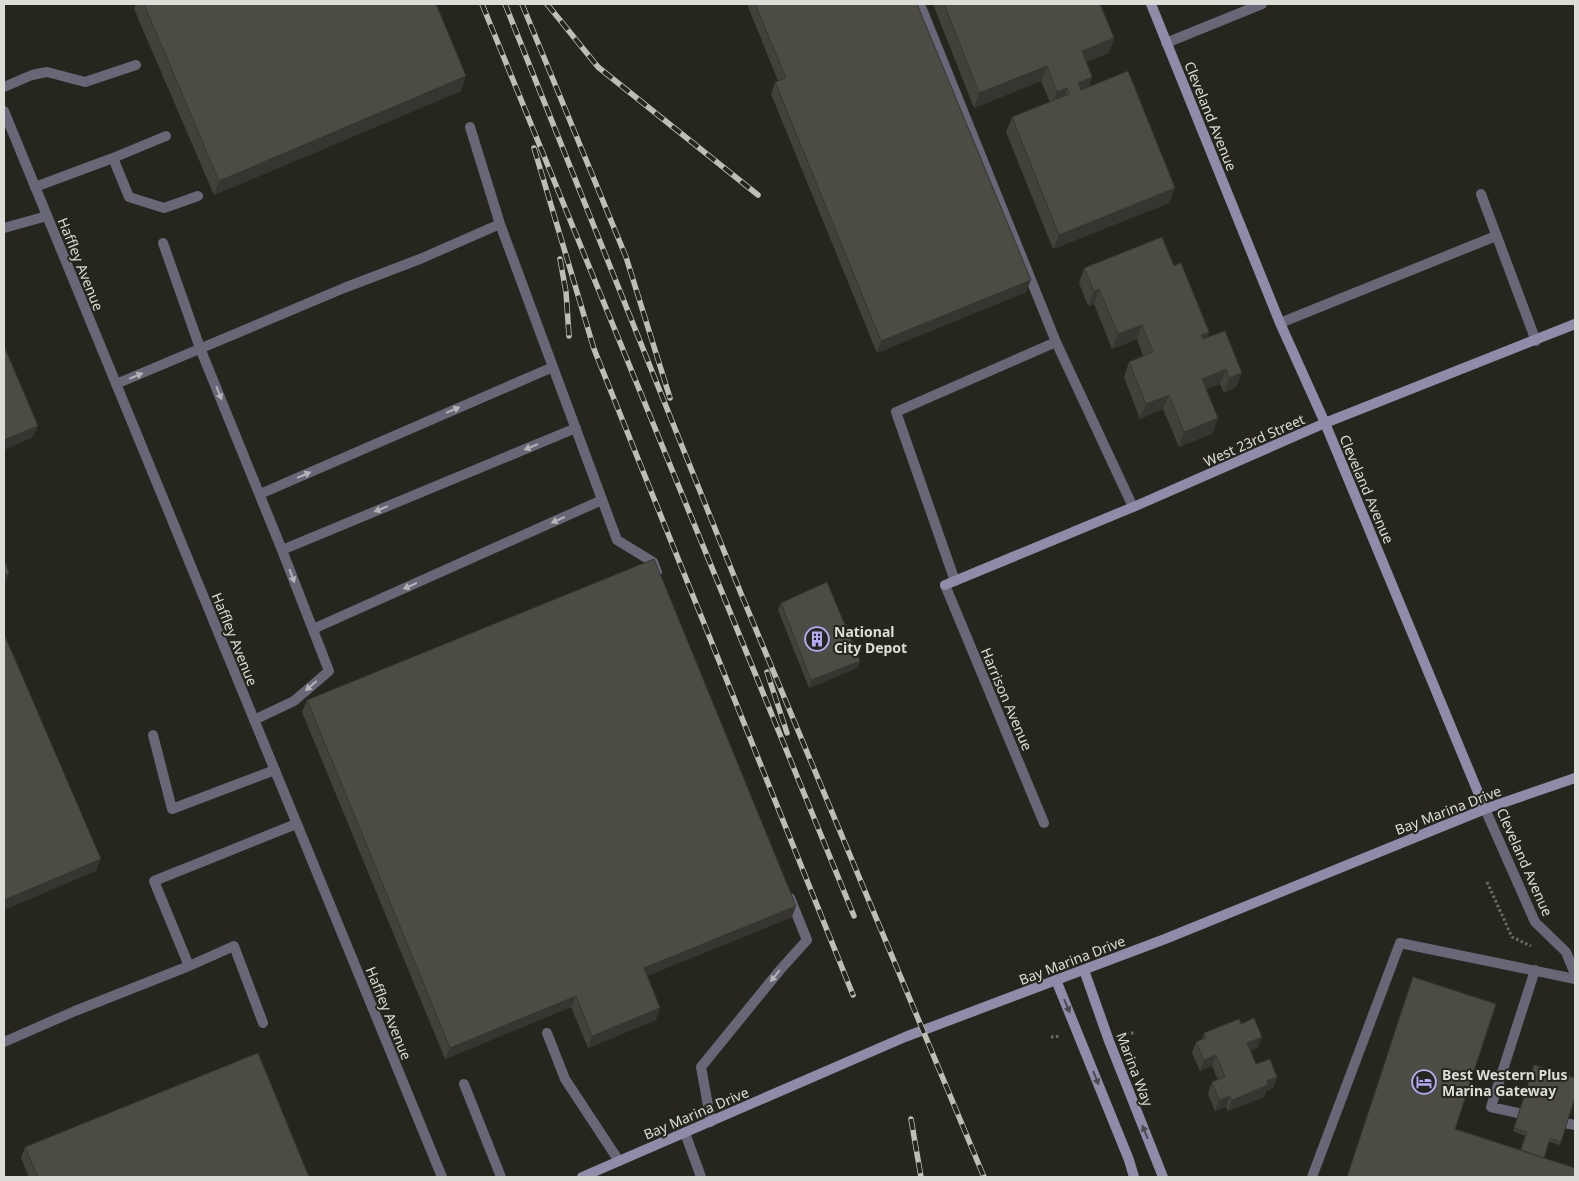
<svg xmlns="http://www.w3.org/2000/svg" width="1579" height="1181" viewBox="0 0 1579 1181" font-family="'Noto Sans',sans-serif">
<rect width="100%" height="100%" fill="#27261e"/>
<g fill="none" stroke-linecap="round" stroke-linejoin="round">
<!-- path -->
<path stroke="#6c6b64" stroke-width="3" stroke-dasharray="2.5 2.5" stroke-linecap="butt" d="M1487 882 1512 937 1531 946
M1126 1033H1136
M1051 1037 1060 1036"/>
<!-- lane -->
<path stroke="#686778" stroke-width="10" d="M920 4 1056 342
M4 87 32 75 47 72 85 82 136 65
M470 127 500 224 617 540 653 562 657 572
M113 158 129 197 164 208 198 196
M35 187 113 158 166 136
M1481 194 1536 341
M4 228 47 216
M163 243 200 348 282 550 329 671 294 701 254 720
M1280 323 1496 236
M116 384 344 288 420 259 500 224
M260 494 553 367
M282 550 576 428
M955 581 896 412 1056 342 1133 507
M313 629 602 500
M153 735 172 809 275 770
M263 1023 234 946 189 966 154 881 296 824
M547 1033 565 1079 619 1161
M4 1042 75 1011 189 966
M464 1084 501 1177
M1531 1116 1491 1107 1535 970
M1554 1121 1575 1125
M711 1122 701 1067 780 970 807 940 790 898
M685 1133 701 1177
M1312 1177 1400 943 1575 979"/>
<!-- street -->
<path stroke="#686778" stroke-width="10" d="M1166 43 1262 4
M4 111 442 1177
M945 585 1044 823
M1485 809 1535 922 1566 952 1575 974"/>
<!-- secondary -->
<path stroke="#8e8ca8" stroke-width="10" d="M1151 4 1280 323 1325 423 1485 809
M945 585 1138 505 1325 423 1575 324
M1084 970 1109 1041 1163 1177
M1056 980 1129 1160 1134 1177
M582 1177 905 1037 1165 939 1485 809 1575 778"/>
<!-- rail casing -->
<g stroke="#bebeb7" stroke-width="5.5">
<path id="rail" d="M482 4 854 916
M505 4 742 596 984 1177
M522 4 626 257 670 398
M547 4 598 67 758 195
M534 148 594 349 853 995
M560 259 566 292 569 336
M767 672 787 733
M911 1119 921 1177"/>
</g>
<!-- rail -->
<use href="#rail" stroke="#27261e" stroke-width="4" stroke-dasharray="11" stroke-linecap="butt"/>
</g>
<!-- wall -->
<path fill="#42413a" d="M136 4H436L461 91 214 195 134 9Z
M747 4H917L1026 292 877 353 771 94 775 82 778 81Z
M933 4H1100L1114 38 1109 53 1086 62 1092 77 1089 87 1175 188 1169 203 1053 249 1006 132 1012 117 1050 102 1041 81 974 108Z
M1174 266 1209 332 1207 338 1242 373 1236 387 1224 393 1220 384 1206 389 1213 433 1179 447 1163 409 1140 419 1124 377 1129 362 1143 356 1137 339 1112 349 1094 304 1088 306 1079 283 1084 268Z
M781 603 860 661 857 668 809 688 778 610Z
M307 700 792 917 647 976 656 1020 588 1048 571 1007 445 1059 302 712Z
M1413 977 1455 1129 1520 1150 1525 1136 1513 1131 1534 1065 1575 1097 1560 1145 1549 1142 1544 1158 1575 1177H1347Z
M1241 1024 1258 1048 1251 1051 1256 1064 1277 1077 1273 1088 1266 1091 1264 1097 1228 1111 1226 1107 1215 1111 1208 1094 1212 1082 1218 1080 1212 1066 1200 1071 1192 1053 1196 1042 1202 1040 1204 1033Z
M25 1147 309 1177H29L21 1158Z"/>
<!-- shaded-wall -->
<path fill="#363530" d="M1114 38 1109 53 1076 66 1082 51Z
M1047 66 1041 81 974 108 979 93Z
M466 76 461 91 214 195 219 181Z
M1092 77 1087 92 1072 98 1078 83Z
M1067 88 1062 103 1052 107 1057 92Z
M1175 188 1169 203 1053 249 1059 235Z
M1031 280 1026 292 877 353 881 341Z
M1099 289 1094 304 1088 306 1094 291Z
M1142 325 1137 339 1112 349 1118 334Z
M1209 332 1203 347 1201 335Z
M1226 369 1220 384 1197 393 1202 379Z
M1242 373 1236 387 1224 393 1229 378Z
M1169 395 1163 409 1140 419 1146 404Z
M1218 418 1213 433 1179 447 1184 432Z
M38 426 33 437 4 450V440Z
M9 573 5 584 4 585V575Z
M860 661 857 668 809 688 811 680Z
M101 859 96 871 4 910V900Z
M796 906 792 917 640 979 644 968Z
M576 996 571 1007 445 1059 450 1048Z
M660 1008 656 1020 588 1048 592 1036Z
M1262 1037 1258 1048 1243 1054 1247 1043Z
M1216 1055 1212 1066 1200 1071 1204 1060Z
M1277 1077 1273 1088 1266 1091 1264 1097 1228 1111 1232 1100 1267 1081Z
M1230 1096 1226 1107 1215 1111 1219 1100Z"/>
<!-- building -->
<path fill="#4d4c44" stroke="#363530" d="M144 4H436L466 76 219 181Z
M755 4H917L1031 280 881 341 775 82 786 78Z
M944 4H1100L1114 38 1082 51 1092 77 1078 83 1081 90 1128 71 1175 188 1059 235 1012 117 1069 94 1067 88 1057 92 1047 66 979 93Z
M1162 237 1174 266 1181 263 1209 332 1201 335 1203 339 1225 331 1242 373 1229 378 1226 369 1202 379 1218 418 1184 432 1169 395 1146 404 1129 362 1153 352 1142 325 1118 334 1099 289 1094 291 1084 268Z
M4 346 38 426 4 440Z
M654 559 796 906 644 968 660 1008 592 1036 576 996 450 1048 307 700Z
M4 560 9 573 4 575Z
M827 582 860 661 811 680 781 603Z
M4 634 101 859 4 900Z
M1413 977 1496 1004 1455 1129 1575 1168V1177H1347Z
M1254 1018 1262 1037 1247 1043 1256 1064 1270 1059 1277 1077 1267 1081 1268 1085 1232 1100 1230 1096 1219 1100 1212 1082 1225 1077 1216 1055 1204 1060 1196 1042 1206 1038 1204 1033 1239 1019 1241 1024Z
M258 1053 309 1177H38L25 1147Z
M1534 1065 1575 1078V1097L1561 1142 1550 1138 1544 1158 1521 1150 1527 1132 1514 1128Z"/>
<!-- one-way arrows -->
<defs><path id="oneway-solid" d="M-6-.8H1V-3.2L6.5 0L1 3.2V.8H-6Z" transform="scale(1.25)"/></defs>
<g fill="#b4b4b6">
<use href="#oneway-solid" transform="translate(136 376) rotate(-23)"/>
<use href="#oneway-solid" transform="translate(219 393) rotate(68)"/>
<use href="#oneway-solid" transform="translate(453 410) rotate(-23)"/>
<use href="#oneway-solid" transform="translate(531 447) rotate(158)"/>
<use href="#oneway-solid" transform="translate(304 475) rotate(-23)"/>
<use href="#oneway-solid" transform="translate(381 509) rotate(158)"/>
<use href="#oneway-solid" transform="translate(558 520) rotate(156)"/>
<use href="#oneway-solid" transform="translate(292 576) rotate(69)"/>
<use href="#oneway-solid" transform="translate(410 586) rotate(156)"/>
<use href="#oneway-solid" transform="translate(311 686) rotate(139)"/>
<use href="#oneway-solid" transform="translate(775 976) rotate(129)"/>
</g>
<g fill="#4b4a4e">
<use href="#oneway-solid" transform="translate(1067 1006) rotate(67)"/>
<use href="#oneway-solid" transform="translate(1096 1078) rotate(68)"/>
<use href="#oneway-solid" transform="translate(1145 1132) rotate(-112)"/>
</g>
<!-- icons -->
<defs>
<g id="building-ring" transform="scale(1.25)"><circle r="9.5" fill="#27261e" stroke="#b4acf9" stroke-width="1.5"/><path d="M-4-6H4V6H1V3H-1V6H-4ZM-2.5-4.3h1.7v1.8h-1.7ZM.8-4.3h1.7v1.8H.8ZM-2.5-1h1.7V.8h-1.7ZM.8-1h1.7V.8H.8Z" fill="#b4acf9"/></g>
<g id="hotel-ring" transform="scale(1.25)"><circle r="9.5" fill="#27261e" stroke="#b4acf9" stroke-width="1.5"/><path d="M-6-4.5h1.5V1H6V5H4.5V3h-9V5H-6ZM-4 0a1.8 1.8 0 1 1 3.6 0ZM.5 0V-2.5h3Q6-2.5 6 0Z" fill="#b4acf9"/></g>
</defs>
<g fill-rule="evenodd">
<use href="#building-ring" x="817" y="639"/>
<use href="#hotel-ring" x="1424" y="1082"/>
</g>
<g text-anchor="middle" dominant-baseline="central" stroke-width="4" stroke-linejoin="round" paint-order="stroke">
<!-- street labels -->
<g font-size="14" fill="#ddddd7" stroke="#27261e">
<text transform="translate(1211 116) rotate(68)">Cleveland Avenue</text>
<text transform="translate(81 264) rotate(68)">Haffley Avenue</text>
<text transform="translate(1254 440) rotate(-24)">West 23rd Street</text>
<text transform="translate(1367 489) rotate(67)">Cleveland Avenue</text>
<text transform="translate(235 639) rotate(68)">Haffley Avenue</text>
<text transform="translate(1007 699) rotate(67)">Harrison Avenue</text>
<text transform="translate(1448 810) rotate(-21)">Bay Marina Drive</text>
<text transform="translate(1525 862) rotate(66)">Cleveland Avenue</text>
<text transform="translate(1072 960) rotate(-21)">Bay Marina Drive</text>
<text transform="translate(389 1013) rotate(68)">Haffley Avenue</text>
<text transform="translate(1135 1069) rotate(69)">Marina Way</text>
<text transform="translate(696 1113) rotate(-23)">Bay Marina Drive</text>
</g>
<!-- poi labels -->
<g font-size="14" font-weight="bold" fill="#ddddd7" stroke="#27261e" text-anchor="start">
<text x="834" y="631">National<tspan x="834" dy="16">City Depot</tspan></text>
<text x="1442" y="1074">Best Western Plus<tspan x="1442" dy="16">Marina Gateway</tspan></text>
</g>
</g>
<!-- border -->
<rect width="1579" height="1181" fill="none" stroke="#ddddd7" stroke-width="10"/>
</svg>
